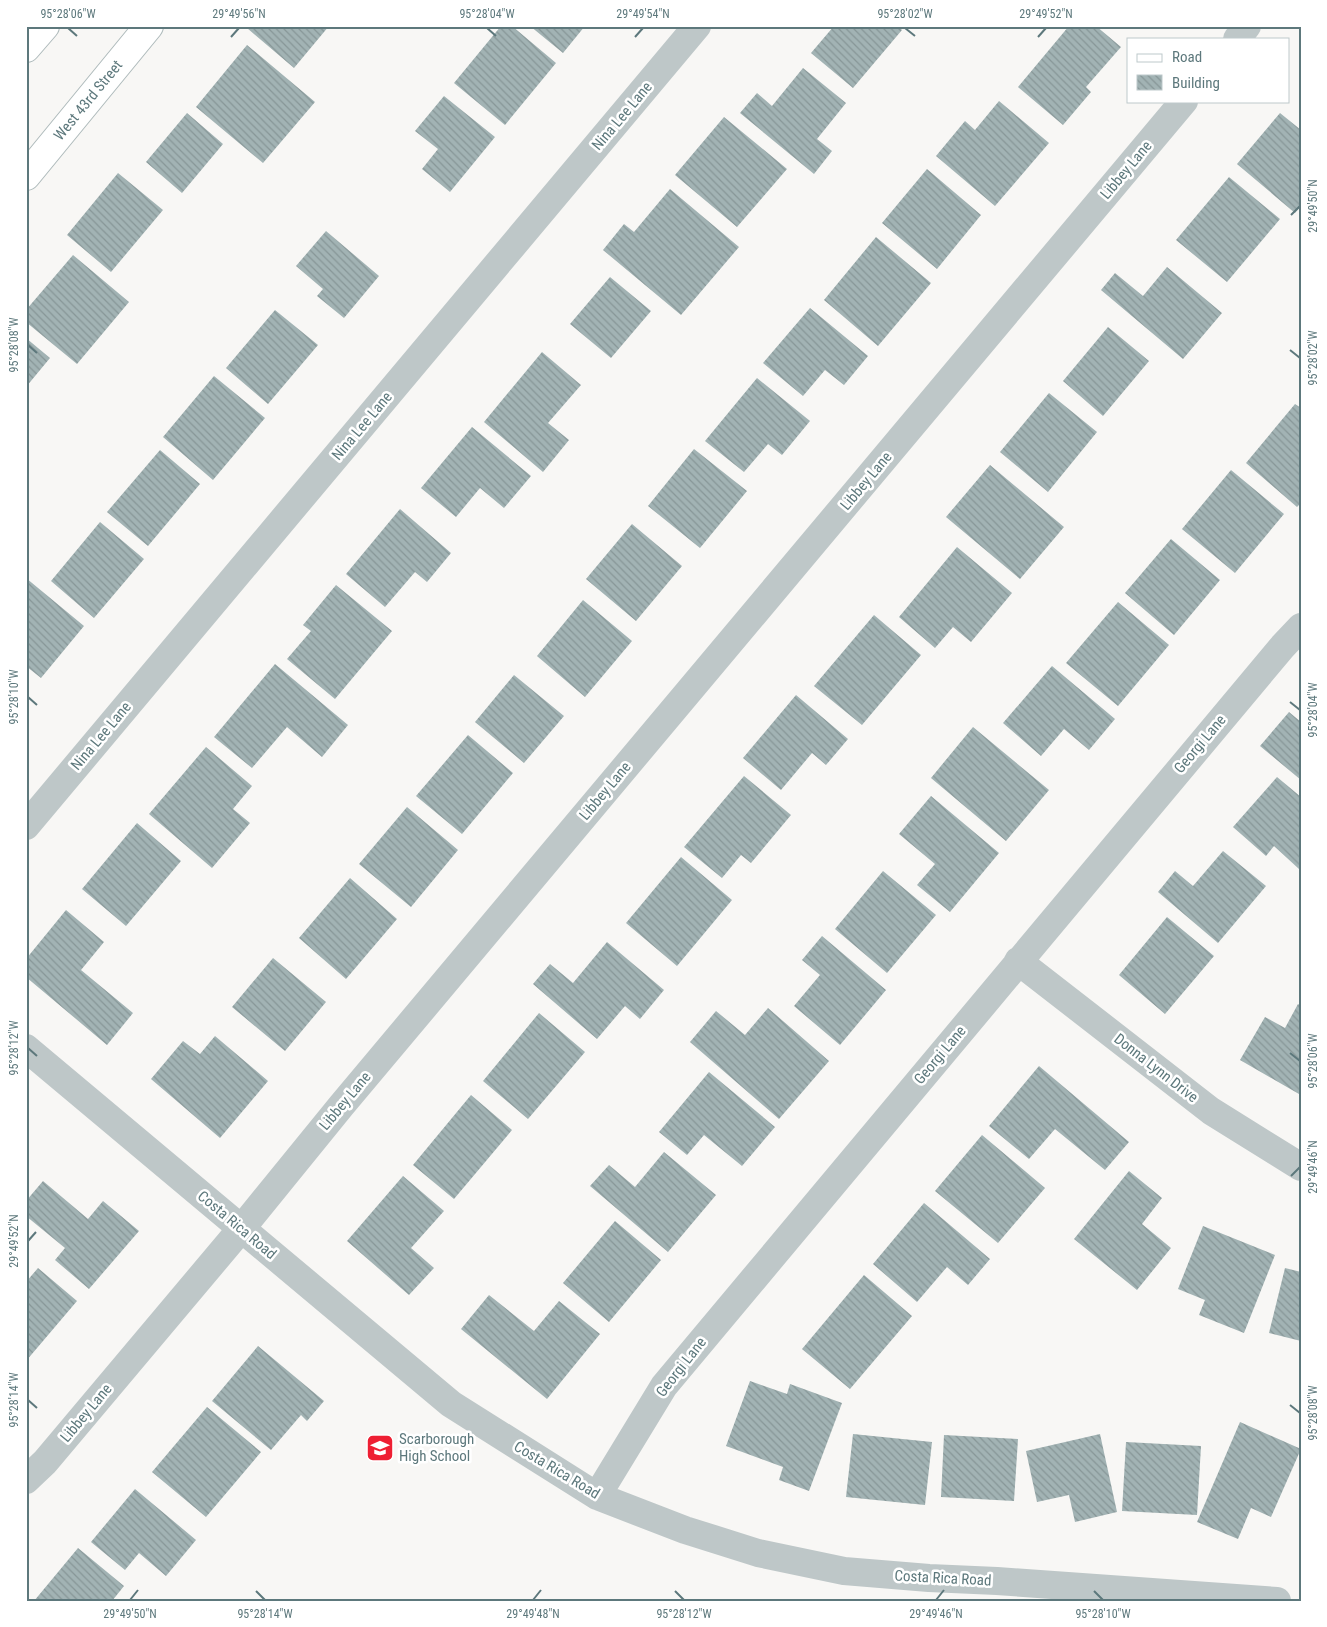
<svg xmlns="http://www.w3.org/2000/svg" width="1327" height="1627" viewBox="0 0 1327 1627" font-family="'Roboto Condensed',sans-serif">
<defs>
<pattern id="building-back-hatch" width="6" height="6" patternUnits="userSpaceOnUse" patternTransform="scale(1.25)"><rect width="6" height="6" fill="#a2b3b4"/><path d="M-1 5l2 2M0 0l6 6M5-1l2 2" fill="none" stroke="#879697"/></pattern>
</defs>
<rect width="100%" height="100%" fill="#f8f7f5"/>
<!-- building -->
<path fill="url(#building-back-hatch)" d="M248 26H329L294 68 247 28Z
M501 26H512L556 63 505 125 454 83Z
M530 26H585L563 53Z
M834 26H898L902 30 853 88 811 53Z
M1069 26H1096L1121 47 1086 87 1091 92 1063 125 1018 87Z
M247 45 315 102 263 163 196 107Z
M803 68 846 103 817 139 832 151 814 174 740 113 757 93 772 106Z
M444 96 495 137 450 192 422 169 438 149 415 131Z
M999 101 1049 143 995 206 936 156 965 121 975 130Z
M187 113 223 144 182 193 146 162Z
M1280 113 1301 130V206L1295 213 1237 164Z
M724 117 787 169 737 227 675 175Z
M927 169 981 215 937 269 882 223Z
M118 173 163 210 111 272 67 235Z
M1229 177 1280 219 1227 282 1176 240Z
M670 189 739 247 681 315 603 250 624 224 634 232Z
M326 231 379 276 344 318 317 296 323 289 296 266Z
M876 237 931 283 878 346 824 300Z
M73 255 129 302 77 364 26 322V310Z
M1167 267 1222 313 1183 359 1101 290 1115 273 1143 296Z
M610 277 651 311 611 358 570 324Z
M810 308 868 356 844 385 825 370 803 396 763 363Z
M275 310 318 345 268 404 226 368Z
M1108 327 1149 361 1103 416 1063 381Z
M26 338 50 358 26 387Z
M542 352 581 385 548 423 569 440 543 472 484 422Z
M214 376 265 418 213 480 163 437Z
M757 378 810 421 782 455 768 444 744 472 705 441Z
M1049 393 1097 432 1048 492 1000 452Z
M1295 404 1301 408V503L1297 507 1246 463Z
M472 427 531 476 504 508 480 488 456 517 421 488Z
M694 449 747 491 700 548 648 506Z
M160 450 200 484 148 546 107 512Z
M990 465 1064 527 1020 579 946 517Z
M1231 470 1284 514 1235 573 1182 529Z
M400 509 451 553 427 582 415 572 385 607 346 574Z
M100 522 144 559 94 618 51 581Z
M632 524 682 566 636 621 586 579Z
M1171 539 1220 580 1174 635 1125 593Z
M957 547 1012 593 971 642 953 627 935 648 899 617Z
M26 578 84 626 41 678 26 666Z
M336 585 392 631 335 699 287 659 311 631 303 625Z
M583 600 632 641 585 697 537 656Z
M1118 602 1169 645 1118 706 1066 663Z
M874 615 921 655 862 725 814 686Z
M275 664 348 725 322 757 287 727 252 768 214 737Z
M1052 666 1115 719 1089 750 1064 729 1041 756 1003 723Z
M514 675 564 716 524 763 475 722Z
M796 695 848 739 826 765 812 753 781 790 743 758Z
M1289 712 1301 722V780L1260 746Z
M973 727 1049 790 1006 841 931 778Z
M468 735 513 773 462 834 416 796Z
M206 747 252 786 233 809 250 823 212 868 149 814Z
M744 776 791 815 751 863 741 855 722 878 684 847Z
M1277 777 1301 797V867L1299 869 1274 846 1266 856 1233 827Z
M931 796 999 853 950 912 917 885 935 864 899 834Z
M407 807 458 850 411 907 359 864Z
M137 823 181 861 126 926 82 889Z
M1223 851 1266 886 1218 943 1158 892 1175 871 1193 886Z
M681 857 732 900 677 966 626 923Z
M883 871 936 915 887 973 835 929Z
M350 878 397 919 346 979 299 938Z
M66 910 104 942 81 970 133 1013 107 1045 26 977V959Z
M1167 917 1214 956 1165 1014 1119 975Z
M822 936 886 990 840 1045 794 1006 820 975 802 960Z
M607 942 664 990 640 1019 625 1006 597 1039 533 984 550 964 573 983Z
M273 958 326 1002 285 1051 232 1007Z
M1298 1004 1301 1006V1092L1299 1094 1240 1060 1265 1017 1285 1028Z
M768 1008 829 1061 779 1119 690 1042 716 1011 745 1035Z
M539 1013 585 1052 528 1119 483 1081Z
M215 1036 268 1081 220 1138 151 1079 183 1041 200 1054Z
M1039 1066 1129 1142 1105 1170 1055 1129 1029 1159 989 1126Z
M709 1072 775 1127 742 1166 704 1135 687 1155 659 1132Z
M471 1095 512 1130 454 1199 413 1165Z
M982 1135 1045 1188 998 1243 935 1191Z
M664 1152 716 1195 668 1252 590 1186 609 1165 635 1187Z
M1129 1171 1162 1198 1142 1224 1171 1248 1137 1290 1074 1239Z
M403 1176 444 1211 411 1248 434 1268 409 1295 347 1241Z
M43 1181 88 1219 103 1201 139 1231 89 1289 55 1260 65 1248 26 1216V1201Z
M924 1203 990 1259 968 1285 947 1267 917 1302 873 1264Z
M615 1221 661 1260 609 1322 563 1283Z
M1203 1226 1275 1255 1244 1333 1199 1315 1205 1300 1178 1289Z
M38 1268 77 1301 26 1361V1282Z
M1285 1268 1301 1272V1341L1269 1333Z
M864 1275 912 1316 850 1389 802 1349Z
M489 1295 534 1331 559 1301 600 1334 547 1399 461 1329Z
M258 1346 324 1401 307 1421 301 1415 271 1450 212 1401Z
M750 1381 787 1394 790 1384 842 1403 809 1491 779 1480 783 1467 726 1446Z
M207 1407 261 1452 206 1517 152 1472Z
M1240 1422 1301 1449 1271 1517 1251 1508 1238 1539 1197 1522Z
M853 1434 932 1442 925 1505 846 1497Z
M1100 1434 1117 1512 1075 1522 1069 1495 1037 1502 1026 1451Z
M944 1435 1018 1439 1014 1501 941 1497Z
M1126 1442 1201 1446 1197 1515 1122 1511Z
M135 1489 196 1540 166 1576 139 1553 125 1570 91 1542Z
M78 1548 124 1586 112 1601H34Z"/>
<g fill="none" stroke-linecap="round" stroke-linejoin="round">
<!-- secondary casing -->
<g stroke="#aebabb" stroke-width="30">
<g id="secondary">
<path d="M26 48 45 26"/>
<path id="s1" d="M26 176 149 26"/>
</g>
</g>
<!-- street -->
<path stroke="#bec7c8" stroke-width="28" d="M1237 39 1247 26
M26 826 697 26
M1018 961 1211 1111 1301 1167
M26 1048 451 1404 597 1496 685 1530 758 1553 844 1571 929 1578 997 1581 1277 1601
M26 1480 45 1462 241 1229 341 1106 1184 101
M597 1496 664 1386 1283 646 1301 627"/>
<!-- secondary -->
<use href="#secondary" stroke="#fff" stroke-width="28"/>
</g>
<!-- ticks -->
<path fill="none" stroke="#5d787c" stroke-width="2" d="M68 28 77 36M487 28 496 36M905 28 915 36M231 37 239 28M635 37 643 28M1038 37 1046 28M1291 215 1300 206M28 345 37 353M1290 350 1300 358M28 697 37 705M1290 702 1300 710M28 1048 37 1056M1290 1053 1300 1061M1291 1176 1300 1167M28 1241 36 1232M28 1400 37 1408M1290 1405 1300 1413M256 1591 265 1600M675 1591 684 1600M1094 1591 1103 1600M130 1600 138 1590M533 1600 541 1590M936 1600 944 1590"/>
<!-- icons -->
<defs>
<g id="school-square" transform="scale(1.4375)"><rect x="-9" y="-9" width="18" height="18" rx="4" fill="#ee1f33" stroke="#fff"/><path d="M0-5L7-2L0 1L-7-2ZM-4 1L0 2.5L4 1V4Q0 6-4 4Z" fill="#fff"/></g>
</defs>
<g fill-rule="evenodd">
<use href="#school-square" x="380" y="1448"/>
</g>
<g text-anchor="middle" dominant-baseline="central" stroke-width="5" stroke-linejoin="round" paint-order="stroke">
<!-- street labels -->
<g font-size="15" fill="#5d787c" stroke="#fff">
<text stroke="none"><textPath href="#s1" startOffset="98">West 43rd Street</textPath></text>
<text transform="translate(622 116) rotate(-50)">Nina Lee Lane</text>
<text transform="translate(1126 170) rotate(-50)">Libbey Lane</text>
<text transform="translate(362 426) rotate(-50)">Nina Lee Lane</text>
<text transform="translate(866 481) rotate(-50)">Libbey Lane</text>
<text transform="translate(101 736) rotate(-50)">Nina Lee Lane</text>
<text transform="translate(1200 744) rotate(-50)">Georgi Lane</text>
<text transform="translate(605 791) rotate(-50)">Libbey Lane</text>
<text transform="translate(940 1055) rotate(-50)">Georgi Lane</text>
<text transform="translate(1156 1068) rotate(38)">Donna Lynn Drive</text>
<text transform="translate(345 1101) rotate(-50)">Libbey Lane</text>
<text transform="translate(237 1225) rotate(40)">Costa Rica Road</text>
<text transform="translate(681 1367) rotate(-52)">Georgi Lane</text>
<text transform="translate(86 1413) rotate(-50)">Libbey Lane</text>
<text transform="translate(557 1470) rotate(31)">Costa Rica Road</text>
<text transform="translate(943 1578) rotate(3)">Costa Rica Road</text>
</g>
<!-- poi labels -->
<g font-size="15" fill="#5d787c" stroke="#fff" text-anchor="start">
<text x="399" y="1439">Scarborough<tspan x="399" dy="17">High School</tspan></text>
</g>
</g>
<!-- border -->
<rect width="1327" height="1627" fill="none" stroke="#ffffff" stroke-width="55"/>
<!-- legend -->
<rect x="1127" y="38" width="162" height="65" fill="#ffffff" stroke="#bec9cb"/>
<rect x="1137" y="54" width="25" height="8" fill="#ffffff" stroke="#bec9cb"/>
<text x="1172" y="62" font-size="15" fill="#5d787c">Road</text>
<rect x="1137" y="75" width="25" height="15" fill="url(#building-back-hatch)" stroke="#bec9cb"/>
<text x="1172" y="88" font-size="15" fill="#5d787c">Building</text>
<rect x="28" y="28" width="1272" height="1572" fill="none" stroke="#5d787c" stroke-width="2"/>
<g font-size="12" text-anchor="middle" fill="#5d787c">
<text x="68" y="18">95°28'06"W</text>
<text x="239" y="18">29°49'56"N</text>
<text x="487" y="18">95°28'04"W</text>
<text x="643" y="18">29°49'54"N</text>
<text x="905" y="18">95°28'02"W</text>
<text x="1046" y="18">29°49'52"N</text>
<text transform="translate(1313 206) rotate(-90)" y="4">29°49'50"N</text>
<text transform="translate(14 345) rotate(-90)" y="4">95°28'08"W</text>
<text transform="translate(1313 358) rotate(-90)" y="4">95°28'02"W</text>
<text transform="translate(14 697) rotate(-90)" y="4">95°28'10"W</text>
<text transform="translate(1313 710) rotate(-90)" y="4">95°28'04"W</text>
<text transform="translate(14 1048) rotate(-90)" y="4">95°28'12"W</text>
<text transform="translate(1313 1061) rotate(-90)" y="4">95°28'06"W</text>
<text transform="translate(1313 1167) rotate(-90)" y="4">29°49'46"N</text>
<text transform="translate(14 1241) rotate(-90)" y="4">29°49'52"N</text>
<text transform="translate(14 1400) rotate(-90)" y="4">95°28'14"W</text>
<text transform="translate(1313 1413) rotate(-90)" y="4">95°28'08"W</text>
<text x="130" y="1618">29°49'50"N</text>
<text x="265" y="1618">95°28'14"W</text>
<text x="533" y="1618">29°49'48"N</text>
<text x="684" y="1618">95°28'12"W</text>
<text x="936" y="1618">29°49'46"N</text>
<text x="1103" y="1618">95°28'10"W</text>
</g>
</svg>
